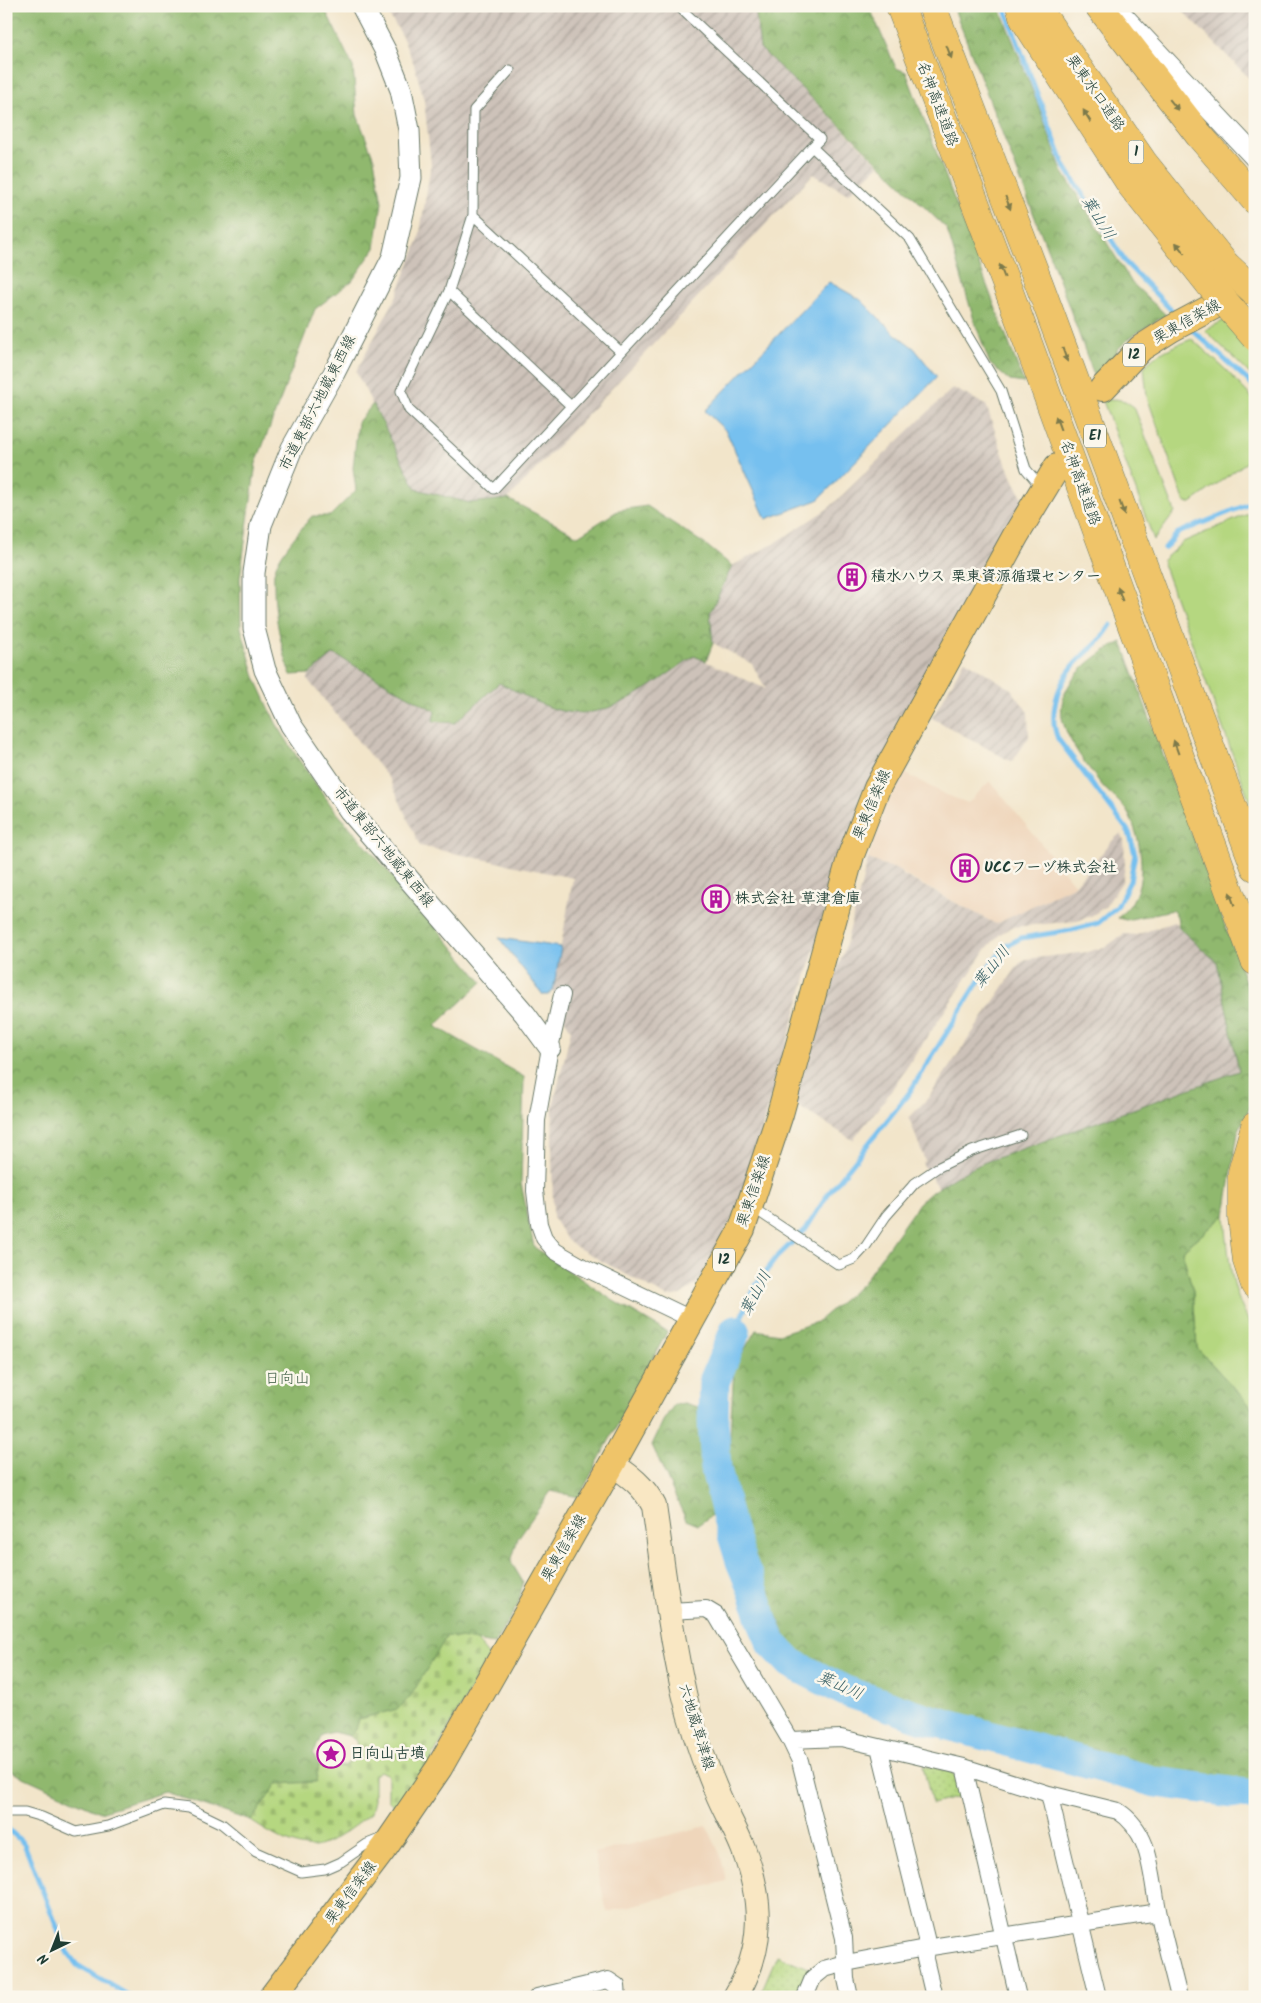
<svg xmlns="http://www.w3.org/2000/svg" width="1261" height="2003" viewBox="0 0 1261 2003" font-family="Kalam,'Klee One',sans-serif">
<defs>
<pattern id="industrial-furrows" width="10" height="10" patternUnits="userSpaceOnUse" patternTransform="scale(1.25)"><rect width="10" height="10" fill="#cdc2b9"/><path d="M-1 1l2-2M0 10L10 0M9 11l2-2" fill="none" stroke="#a69f97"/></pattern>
<pattern id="forest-crowns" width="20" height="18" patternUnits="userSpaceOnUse" patternTransform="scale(1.25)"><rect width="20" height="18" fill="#90b86e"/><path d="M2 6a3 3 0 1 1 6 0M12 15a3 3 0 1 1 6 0" fill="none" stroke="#75975b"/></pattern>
<pattern id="cemetery-stones" width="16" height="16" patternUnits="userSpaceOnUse" patternTransform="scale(1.25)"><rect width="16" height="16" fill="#b5d780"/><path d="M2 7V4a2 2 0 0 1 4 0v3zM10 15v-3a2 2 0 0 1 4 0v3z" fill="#9bb96f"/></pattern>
<pattern id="park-dots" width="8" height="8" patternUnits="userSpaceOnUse" patternTransform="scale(1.25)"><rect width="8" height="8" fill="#b5d780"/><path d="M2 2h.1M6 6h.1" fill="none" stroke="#9bb96f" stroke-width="1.8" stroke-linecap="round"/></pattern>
</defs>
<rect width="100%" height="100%" fill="#fbf7ec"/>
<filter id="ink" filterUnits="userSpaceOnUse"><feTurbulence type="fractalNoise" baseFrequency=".02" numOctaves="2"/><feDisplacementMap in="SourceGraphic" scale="10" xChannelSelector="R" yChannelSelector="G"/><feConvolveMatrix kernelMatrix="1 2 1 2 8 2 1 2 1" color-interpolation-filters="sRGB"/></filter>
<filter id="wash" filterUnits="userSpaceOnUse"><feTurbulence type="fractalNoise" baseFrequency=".0096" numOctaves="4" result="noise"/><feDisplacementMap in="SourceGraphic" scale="20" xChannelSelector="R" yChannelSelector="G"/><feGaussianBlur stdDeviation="1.12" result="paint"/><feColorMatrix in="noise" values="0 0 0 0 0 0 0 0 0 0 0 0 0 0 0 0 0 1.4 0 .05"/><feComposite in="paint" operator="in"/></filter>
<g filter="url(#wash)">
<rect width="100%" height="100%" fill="#f2e5ca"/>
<!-- built -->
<path fill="#efd6bb" d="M899 770 944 794 968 803 990 781 1075 885 996 924 901 873V871L868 859 880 820Z
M707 1826 720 1854 727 1881 607 1912 594 1853Z"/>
<!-- industrial -->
<path fill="url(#industrial-furrows)" d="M383 6H755L760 48 879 165 848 194 813 174 508 499 470 503 416 489 356 372 396 297 419 239 431 164 424 100 414 64 400 32Z
M1178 6H1255V84Z
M953 388 986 405 1007 466 1024 501 826 909 740 1204 697 1284 680 1295 667 1297 573 1245 566 1238 553 1218 552 1145 553 1107 571 1030 557 1007 556 993 553 991 573 878 420 846 390 780 308 680 309 674 334 653 455 723 499 683 553 709 629 700 694 656 766 689 752 664 713 643 710 613 732 566 777 542 830 507Z
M965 660 1011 689 1028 712 1029 737 1012 762 932 718Z
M1121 833 1124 839 1125 866 1122 882 1105 907 1091 916 1077 921 1012 927 1000 934 987 948 886 1098 853 1140 794 1104 821 1015 845 948 868 859 901 871V874L996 924 1075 885 1113 840Z
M1174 922 1217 962 1239 1071 1055 1137 955 1177 938 1188 922 1163 925 1161 909 1118 929 1097 1019 964 1027 959 1088 952 1107 946 1124 934 1136 935Z"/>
<!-- green -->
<path fill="#b5d780" stroke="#6a8a5a" d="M1255 305V379L1205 330Z
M1192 339 1227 371 1255 401V456L1191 503H1185L1147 397 1144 367C1156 353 1176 345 1192 339Z
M1115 399 1125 401 1134 407 1175 512 1154 540 1103 401Z
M1255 511V816L1162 561 1183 542Z
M1225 1215C1228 1255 1231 1297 1255 1331V1411L1197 1348 1193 1291 1182 1251Z"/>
<!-- forest -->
<path fill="url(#forest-crowns)" stroke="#587a51" d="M6 6H323L325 9 353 67 357 115 374 159 382 202 375 248 352 281 315 309 256 463 240 578 241 628 255 677 276 723 299 760 333 808 416 903 482 982 435 1026 524 1077 521 1183 534 1247 612 1300 667 1332 579 1497 551 1491 518 1538 511 1562 523 1582 518 1605 494 1644 447 1636 410 1697 398 1709 359 1719 356 1730 350 1736 333 1732 322 1735 313 1754 319 1765 316 1782 277 1784 251 1821 165 1792 100 1812 6 1769Z
M755 6H869L896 68 906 72 1024 383 1010 381 990 364 974 320 947 229 760 48Z
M953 6H999L1042 115 1062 171 1132 283 1166 315 1132 336 1118 349 1097 384 1060 282Z
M373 404 416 489 470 503 508 499 578 536 619 510 647 506 706 545 732 566 710 613 713 643 706 661 694 656C653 683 605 728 552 708 534 702 517 691 499 683L455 723 433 721 435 711 334 654 309 674 291 675C281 646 274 616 274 585 274 580 273 574 275 569 279 554 302 528 312 516H330L356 490 353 468 358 422Z
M1122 642 1255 1008V1096L1238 1132 1225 1215 1182 1251 1193 1291 1197 1348 1255 1411V1786H1231L1131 1765 914 1706 815 1669 789 1644 766 1591 740 1517 728 1469 734 1367 756 1330 779 1334 817 1322 862 1284 919 1203 933 1191 955 1177 983 1163 1239 1071 1217 962 1179 928 1177 916 1172 910 1126 920 1118 918C1123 912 1130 907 1133 900 1147 876 1141 839 1129 815 1123 803 1110 795 1101 784 1088 767 1071 746 1064 725 1051 688 1092 655 1122 642Z
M684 1403 701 1408 707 1473 716 1512 698 1525 686 1520 652 1445 663 1421 674 1405Z"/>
<!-- cemetery -->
<path fill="url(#cemetery-stones)" stroke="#6a8a5a" d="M447 1636 477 1641 489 1656 416 1787 395 1807 388 1800V1775L380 1771 374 1775V1800L371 1813C356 1824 332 1845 314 1847 296 1850 266 1831 251 1821L277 1784 316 1782 319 1765C334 1772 349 1767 358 1752L356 1741 350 1736 356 1730 359 1719 398 1709 410 1697Z"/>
<!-- park -->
<path fill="url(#park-dots)" stroke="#6a8a5a" d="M923 1766C951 1772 956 1767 963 1796L932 1804Z
M777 1955 810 1969 798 1997H759Z"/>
<!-- water -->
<path fill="#76c0ef" stroke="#4a7e92" d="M829 282 861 300 894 333 914 348 937 377 818 500 766 519 726 431 705 411Z
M499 938 561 947 553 991 548 995H543L540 991Z"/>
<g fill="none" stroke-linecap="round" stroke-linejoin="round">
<!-- stream -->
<path stroke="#76c0ef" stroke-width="5" d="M1004 6 1064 165 1126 263 1177 316
M1189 327 1255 387
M1165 548 1178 533 1249 504 1255 498
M735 1331 756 1285 776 1258 806 1229 828 1194 909 1093 984 973 1006 946 1021 938 1072 930 1098 923 1117 907 1130 881 1135 854 1129 832 1058 739C1048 715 1057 686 1073 666 1079 658 1089 651 1096 644 1102 639 1106 632 1111 625
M6 1827 24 1844 67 1952 77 1965 131 1997"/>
<!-- river -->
<path stroke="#76c0ef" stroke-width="31" d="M735 1331 714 1382 713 1421 716 1469 729 1522 741 1561 755 1595 763 1623 772 1643 791 1663 845 1691 927 1719 1156 1782 1255 1795"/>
</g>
</g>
<g filter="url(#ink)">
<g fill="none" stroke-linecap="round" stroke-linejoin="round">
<!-- service casing -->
<g stroke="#697868" stroke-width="11">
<path id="service" d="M678 6 820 139 812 147
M1251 6 1255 12
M510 70 474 110 473 215 449 291 401 391 409 410 494 489 812 147 910 239 1001 391 1026 469 1042 488
M473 215 621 352
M449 291 571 406
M753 1208 839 1265 854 1259 866 1246 886 1216 915 1183 937 1168 972 1151 1021 1135
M6 1812H25L42 1817 76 1832 108 1826 164 1805 189 1808 222 1824 256 1852 301 1872 325 1869 341 1862 367 1844 382 1838"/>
</g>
<!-- minor casing -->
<g stroke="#697868" stroke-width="18">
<path id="minor" d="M562 995 550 1048 537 1120 535 1191 539 1224 544 1238 555 1251 583 1267 691 1319
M669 1611 706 1609 716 1615 790 1740 841 1738 964 1767 1049 1794 1118 1811C1153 1833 1151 1879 1159 1915 1165 1942 1172 1969 1179 1997
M790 1740 800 1761 844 1938 846 1979 850 1997
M879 1747 926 1938 925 1959 934 1997
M964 1767 1018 1997
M1049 1794 1098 1997
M537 1997 608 1980 617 1986 618 1997
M805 1997 813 1978 824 1969 846 1963 925 1948 1158 1912"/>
</g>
<!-- tertiary casing -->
<g stroke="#697868" stroke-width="23">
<path id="tertiary" d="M362 6 386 52 401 90 409 130 411 178 393 257 334 373 292 448 261 525 254 573V628L265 670 291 725 350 811 525 1014 550 1048
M1115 8 1255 157"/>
</g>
<!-- secondary casing -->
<g stroke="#697868" stroke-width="26">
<path id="secondary" d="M612 1464C630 1476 644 1486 654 1506 663 1568 670 1631 684 1693 691 1725 703 1759 716 1790 724 1810 735 1828 743 1848 763 1900 765 1948 735 1997"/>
</g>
<!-- primary casing -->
<g stroke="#697868" stroke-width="28">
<path id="primary" d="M1103 388 1141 348 1171 329 1242 291
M272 1997 385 1847 439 1768 612 1464 742 1229 780 1114 851 855 877 788 1016 535 1057 467"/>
</g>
<!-- trunk casing -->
<g stroke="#697868" stroke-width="29">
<path id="trunk" d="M1036 6 1143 162 1225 264"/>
</g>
<!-- motorway casing -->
<g stroke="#697868" stroke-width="29">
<path id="motorway" d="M900 6 1010 294 1255 961
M932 6 1040 286 1255 867
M1020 6 1024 19 1131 185 1211 286
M1099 6 1199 135 1255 200
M1255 1126 1242 1172V1218L1247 1261 1255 1285"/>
</g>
<!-- service -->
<use href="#service" stroke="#fff" stroke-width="9"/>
<!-- minor -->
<use href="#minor" stroke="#fff" stroke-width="16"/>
<!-- tertiary -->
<use href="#tertiary" stroke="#fff" stroke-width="21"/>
<!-- secondary -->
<use href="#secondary" stroke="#f9e7c3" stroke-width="24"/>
<!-- primary -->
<use href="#primary" stroke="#efc469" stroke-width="26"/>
<!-- trunk -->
<use href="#trunk" stroke="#efc469" stroke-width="28"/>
<!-- motorway -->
<use href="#motorway" stroke="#efc469" stroke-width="28"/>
<!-- trunk-bridge casing -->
<g stroke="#697868" stroke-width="29" stroke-linecap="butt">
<path id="trunk-bridge" d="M1225 264 1255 292"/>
</g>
<!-- motorway-bridge casing -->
<g stroke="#697868" stroke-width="29" stroke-linecap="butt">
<path id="motorway-bridge" d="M1211 286 1255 337"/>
</g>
<!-- trunk-bridge -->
<use href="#trunk-bridge" stroke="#efc469" stroke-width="28"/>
<!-- motorway-bridge -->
<use href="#motorway-bridge" stroke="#efc469" stroke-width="28"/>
</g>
<!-- one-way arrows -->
<defs><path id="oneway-solid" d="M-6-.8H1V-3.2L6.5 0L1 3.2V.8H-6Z" transform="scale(1.25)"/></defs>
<g fill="#7d7a4c">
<use href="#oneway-solid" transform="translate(949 52) rotate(69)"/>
<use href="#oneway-solid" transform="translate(1174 105) rotate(51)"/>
<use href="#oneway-solid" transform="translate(1087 116) rotate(-122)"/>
<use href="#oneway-solid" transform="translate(1008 203) rotate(69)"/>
<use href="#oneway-solid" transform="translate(1180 248) rotate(-128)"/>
<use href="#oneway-solid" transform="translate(1002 271) rotate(-111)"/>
<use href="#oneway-solid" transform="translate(1065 355) rotate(70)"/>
<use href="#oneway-solid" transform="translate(1058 423) rotate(-110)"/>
<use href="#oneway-solid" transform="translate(1122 508) rotate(70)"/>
<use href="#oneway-solid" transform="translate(1120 594) rotate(-110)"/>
<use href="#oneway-solid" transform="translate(1176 747) rotate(-110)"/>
<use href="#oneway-solid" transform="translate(1232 899) rotate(-110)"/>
</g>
</g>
<!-- icons -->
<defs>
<g id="building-ring" transform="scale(1.4375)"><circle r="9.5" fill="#fbf7ec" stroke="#b5179e" stroke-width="1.5"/><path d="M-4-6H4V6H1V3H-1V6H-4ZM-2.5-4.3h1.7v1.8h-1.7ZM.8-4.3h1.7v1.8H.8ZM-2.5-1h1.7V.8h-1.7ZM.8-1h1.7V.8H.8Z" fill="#b5179e"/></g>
<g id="sight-ring" transform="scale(1.4375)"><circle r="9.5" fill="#fbf7ec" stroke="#b5179e" stroke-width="1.5"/><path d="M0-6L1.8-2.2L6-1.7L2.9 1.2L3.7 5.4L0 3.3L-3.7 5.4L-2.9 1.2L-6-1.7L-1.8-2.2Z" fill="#b5179e"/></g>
</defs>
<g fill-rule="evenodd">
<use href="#building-ring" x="852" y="577"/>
<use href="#building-ring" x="965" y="868"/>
<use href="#building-ring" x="716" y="899"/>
<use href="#sight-ring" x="331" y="1754"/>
</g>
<g text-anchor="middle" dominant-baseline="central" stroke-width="5" stroke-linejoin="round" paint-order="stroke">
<!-- shield labels -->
<g fill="#fbf7ec" stroke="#61756b" stroke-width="1">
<rect x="1128.5" y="140.5" width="15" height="23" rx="4"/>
<rect x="1123" y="343.5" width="22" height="23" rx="4"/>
<rect x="1084" y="424.5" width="22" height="23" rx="4"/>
<rect x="713" y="1248.5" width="22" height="23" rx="4"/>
</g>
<g font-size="14" font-weight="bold" fill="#1f3d34">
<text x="1136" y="152">1</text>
<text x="1134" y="355">12</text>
<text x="1095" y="436">E1</text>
<text x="724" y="1260">12</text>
</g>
<!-- street labels -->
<g font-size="15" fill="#1f3d34" stroke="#fbf7ec">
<text transform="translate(1095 93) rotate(55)">栗東水口道路</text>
<text transform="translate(937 104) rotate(69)">名神高速道路</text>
<text transform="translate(1187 322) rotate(-29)">栗東信楽線</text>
<text transform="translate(318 403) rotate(-63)">市道東部六地蔵東西線</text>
<text transform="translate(1080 483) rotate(70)">名神高速道路</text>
<text transform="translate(872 805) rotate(-67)">栗東信楽線</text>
<text transform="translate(383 847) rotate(51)">市道東部六地蔵東西線</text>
<text transform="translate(754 1191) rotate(-71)">栗東信楽線</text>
<text transform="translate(564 1548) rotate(-60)">栗東信楽線</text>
<text transform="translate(696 1727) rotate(73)">六地蔵草津線</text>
<text transform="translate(351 1893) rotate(-53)">栗東信楽線</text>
</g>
<!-- poi labels -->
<g font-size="15" font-weight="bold" fill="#1f3d34" stroke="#fbf7ec" text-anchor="start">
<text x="871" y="577">積水ハウス 栗東資源循環センター</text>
<text x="984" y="868">UCCフーヅ株式会社</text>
<text x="735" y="899">株式会社 草津倉庫</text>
<text x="350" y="1754">日向山古墳</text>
</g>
<!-- park labels -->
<g font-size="15" fill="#3d5c43" stroke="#fbf7ec">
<text x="287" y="1379">日向山</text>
</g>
<!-- water labels -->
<g font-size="16" font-style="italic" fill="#355e63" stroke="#fbf7ec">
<text transform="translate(1098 218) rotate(58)">葉山川</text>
<text transform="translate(992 967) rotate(-51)">葉山川</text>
<text transform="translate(756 1293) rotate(-62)">葉山川</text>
<text transform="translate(840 1686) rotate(24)">葉山川</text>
</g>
</g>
<!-- margin -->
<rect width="1261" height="2003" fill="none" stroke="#fbf7ec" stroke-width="25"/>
<!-- north arrow -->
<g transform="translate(52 1950) rotate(223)" stroke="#fbf7ec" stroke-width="4" paint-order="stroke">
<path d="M0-4L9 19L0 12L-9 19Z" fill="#1f3d34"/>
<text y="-8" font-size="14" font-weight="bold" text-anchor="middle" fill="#1f3d34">N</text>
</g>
</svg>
